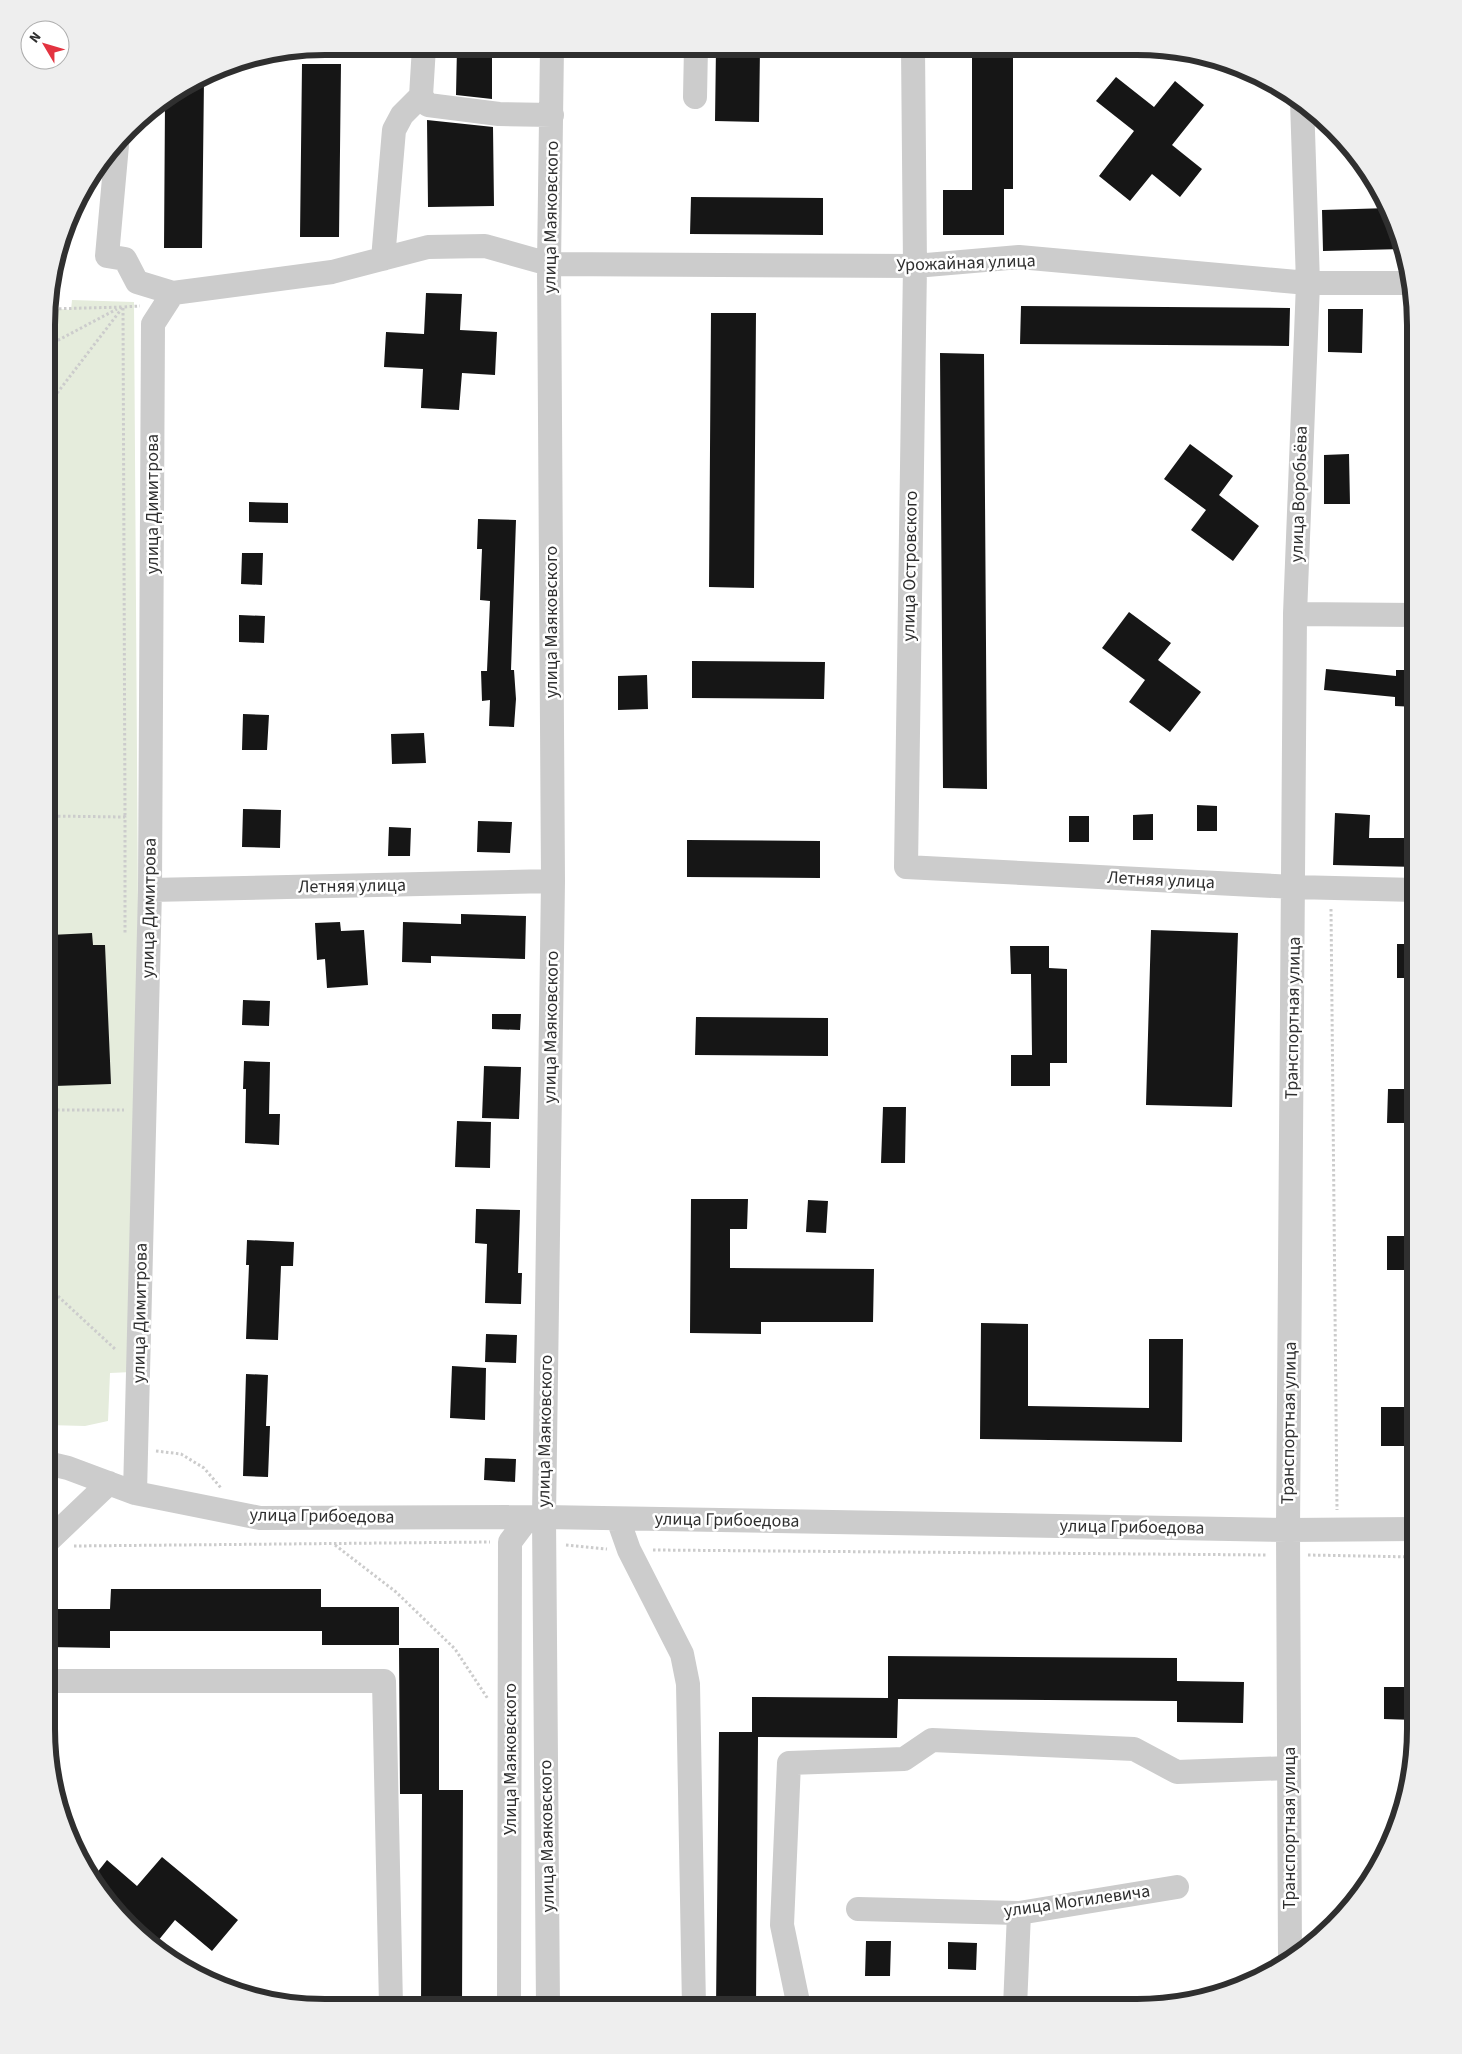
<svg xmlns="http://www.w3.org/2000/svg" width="1462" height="2054" viewBox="0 0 1462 2054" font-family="'Source Sans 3',sans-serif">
<rect width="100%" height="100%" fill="#fff"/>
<!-- green -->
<path fill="#e5ecdc" d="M72 300 134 302 138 908 132 1372 110 1373 108 1421 85 1426 47 1425 49 308 71 310Z"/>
<!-- building -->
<path fill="#161616" d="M457 47H492V99L456 95Z
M716 47 760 48 759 122 715 121Z
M972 48H1013V189H1004V235H943V190H972Z
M302 64H341L339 237H300Z
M1116 77 1154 107 1175 81 1204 105 1172 145 1202 169 1180 197 1152 174 1130 201 1099 176 1134 131 1096 101Z
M204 79 202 248H164L165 102Z
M427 120 493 127 494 206 428 207Z
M691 197 823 198V235L690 234Z
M1389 208 1403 249 1323 251 1322 210Z
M426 293 462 294 460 330 497 332 495 375 462 373 459 410 421 408 423 369 384 367 386 332 424 334Z
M1021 306 1290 308 1289 346 1020 344Z
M1328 309H1363L1362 353 1328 352Z
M711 313H756L754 588 709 587Z
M940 353 984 354 987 789 943 788Z
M1190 444 1233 476 1219 495 1259 526 1233 561 1191 530 1206 510 1164 479Z
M1349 454 1350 504H1324V455Z
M249 502 288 503V523L249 522Z
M478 519 516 520 511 670H514L516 699 514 727 489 726 490 700 482 701 481 671H487L490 601 480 600 482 549H477Z
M242 553H263L262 585 241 584Z
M1129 612 1171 643 1158 660 1201 692 1170 732 1129 702 1145 680 1102 648Z
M239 615 265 616 264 643 239 642Z
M692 661 825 662 824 699 692 698Z
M1326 669 1396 676V670H1416V707L1395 706V697L1324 690Z
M647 675 648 709 618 710V676Z
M243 714 269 715 267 750H242Z
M424 733 426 763 392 764 391 734Z
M1197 805 1217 806V831H1197Z
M243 809 281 810 280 848 242 847Z
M1335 813 1370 815 1369 838H1416V867L1333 865Z
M1153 814V840H1133V815Z
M1069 816H1089V842H1069Z
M478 821 512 822 510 853 477 852Z
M389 827 411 828 410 856H388Z
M687 840 820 841V878L687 877Z
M461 914 526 916 525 959 431 956V963L402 962 403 922 461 924Z
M340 922 341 931 364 930 368 985 327 988 325 959 317 960 315 923Z
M1151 930 1238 933 1232 1107 1146 1105Z
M92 933 93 945H105L111 1084 55 1086 53 1037H47L48 947H50V935Z
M1397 944H1415V978H1397Z
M1010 946H1049V968L1067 969V1063H1050V1086H1011V1055H1032L1031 974H1011Z
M243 1000 270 1001 269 1026 242 1025Z
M492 1014H521L520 1030 492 1029Z
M696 1017 828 1018V1056L695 1055Z
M244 1061 270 1062 269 1114H280L279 1145 245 1143 246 1089H243Z
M484 1066 521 1067 519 1119 482 1118Z
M1388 1089H1415V1123H1387Z
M883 1107H906L905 1163H881Z
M457 1121 491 1122 490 1168 455 1167Z
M691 1199H748L747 1229H730V1268L874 1269 873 1322H761V1334L690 1333Z
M808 1200 828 1201 826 1233 806 1232Z
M476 1209 520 1210 518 1273H522L521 1304 485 1303 487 1244 475 1243Z
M1387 1236H1415V1270H1387Z
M247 1240 294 1242 293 1266H281L278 1340 246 1339 249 1265H246Z
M981 1323 1028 1324V1406L1149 1408V1339H1183L1182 1442 980 1439Z
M486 1334 517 1335 516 1363 485 1362Z
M452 1366 486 1368 485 1420 450 1418Z
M246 1374 268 1375 266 1426H270L268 1477 243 1476Z
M1381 1407H1415V1446H1381Z
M485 1458 516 1459 515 1482 484 1480Z
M111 1589H321V1607H399V1645H322V1631H110V1648L46 1647V1609H110Z
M399 1648H439V1790H463L462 2006H421L422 1794H400Z
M888 1656 1177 1658V1681L1244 1682 1243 1723 1177 1722V1701L898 1699 897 1738 758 1737 756 2007H716L719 1732H752V1697L888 1698Z
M1384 1687H1415V1720L1384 1719Z
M162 1857 238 1920 212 1951 175 1920 153 1947 104 1899 92 1879 107 1860 137 1886Z
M866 1941H891L890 1976H865Z
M948 1942 977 1943 976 1970 948 1969Z"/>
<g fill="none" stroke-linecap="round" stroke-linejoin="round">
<!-- path -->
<path stroke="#ccc" stroke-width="3" stroke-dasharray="2.5 2.5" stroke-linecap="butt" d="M49 309 123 307 125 817
M49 345 117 309
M48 405 123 307 140 306
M48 816 125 817V934
M1331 909 1337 1510
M47 1110H124
M47 1286 115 1349
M156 1451 181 1454 204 1468 221 1488
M335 1545 396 1592 455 1649 488 1699
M566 1545 607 1549
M74 1546 490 1542
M653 1550 1267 1555
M1308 1555 1415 1557"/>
<!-- minor -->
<path stroke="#ccc" stroke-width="24" d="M913 48 915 266 906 867 1294 887 1416 890
M421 96 428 105 499 114 552 115
M695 97 696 47
M117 145 107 256 125 259 137 282 173 293
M383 259 394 130 402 115 421 96 424 47
M1295 614 1416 615
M150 890 553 881
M47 1463 68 1468 135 1493 260 1518 544 1517 1288 1530 1415 1529
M135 1493 150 890 153 324 173 293 332 272 428 247 485 246 549 264 915 266 1019 257 1308 283H1412
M618 1519 629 1550 682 1654 688 1684 694 2007
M47 1542 109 1483
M46 1681H384L391 2006
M858 1909 1019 1913 1177 1887
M1290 1959 1288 1530 1295 614 1308 283 1302 101
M509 2006 510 1542 528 1518
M548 2006 544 1517 553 881 549 264 552 47
M799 2007 782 1925 789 1763 904 1759 932 1740 1134 1749 1177 1772 1289 1768
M1015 2007 1019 1913"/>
</g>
<g text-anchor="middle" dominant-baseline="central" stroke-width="5" stroke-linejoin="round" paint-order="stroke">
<!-- street labels -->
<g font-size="18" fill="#2f2f2f" stroke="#fff">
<text transform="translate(551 217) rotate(-89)">улица Маяковского</text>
<text transform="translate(966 263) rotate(-2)">Урожайная улица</text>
<text transform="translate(1299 494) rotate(-88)">улица Воробьёва</text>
<text transform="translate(152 504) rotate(-90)">улица Димитрова</text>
<text transform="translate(910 566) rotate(-89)">улица Островского</text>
<text transform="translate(551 622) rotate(-90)">улица Маяковского</text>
<text transform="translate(1161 880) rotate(3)">Летняя улица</text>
<text transform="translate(352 886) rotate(-1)">Летняя улица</text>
<text transform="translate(149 908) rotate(-89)">улица Димитрова</text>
<text transform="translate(1293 1018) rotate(-89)">Транспортная улица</text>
<text transform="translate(551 1027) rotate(-89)">улица Маяковского</text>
<text transform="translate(140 1313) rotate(-89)">улица Димитрова</text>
<text transform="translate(1289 1423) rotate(-89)">Транспортная улица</text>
<text transform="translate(545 1431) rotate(-89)">улица Маяковского</text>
<text transform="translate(322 1516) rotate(1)">улица Грибоедова</text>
<text transform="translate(727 1520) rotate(1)">улица Грибоедова</text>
<text transform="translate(1132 1527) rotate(1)">улица Грибоедова</text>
<text transform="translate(510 1759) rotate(-90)">Улица Маяковского</text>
<text transform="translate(1289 1828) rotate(-90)">Транспортная улица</text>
<text transform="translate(547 1836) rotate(-91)">улица Маяковского</text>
<text transform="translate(1077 1901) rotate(-8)">улица Могилевича</text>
</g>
</g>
<!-- crop -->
<path d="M0 0H1462V2054H0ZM325 55H1137A270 270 0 0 1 1407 325V1729A270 270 0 0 1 1137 1999H325A270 270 0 0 1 55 1729V325A270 270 0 0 1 325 55Z" fill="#eee" fill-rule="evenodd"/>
<path fill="none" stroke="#2f2f2f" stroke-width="6" d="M325 55H1137A270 270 0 0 1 1407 325V1729A270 270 0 0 1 1137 1999H325A270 270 0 0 1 55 1729V325A270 270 0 0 1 325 55Z"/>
<!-- north arrow -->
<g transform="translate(45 45) rotate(308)"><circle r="24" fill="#ffffff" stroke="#acacac"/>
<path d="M0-4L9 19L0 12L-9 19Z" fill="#e33340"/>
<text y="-8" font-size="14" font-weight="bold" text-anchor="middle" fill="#2f2f2f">N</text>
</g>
</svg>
